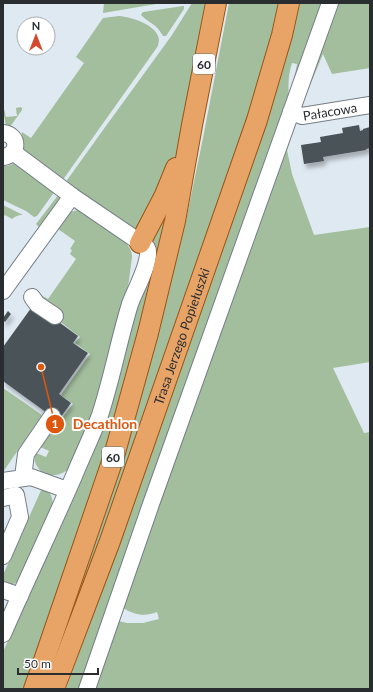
<svg xmlns="http://www.w3.org/2000/svg" width="373" height="692" viewBox="0 0 373 692" font-family="Lato,sans-serif">
<defs>
<filter id="shadow"><feDropShadow dx="2.5" dy="4.5" stdDeviation="2" flood-color="#0004"/></filter>
</defs>
<rect width="100%" height="100%" fill="#dfe9f1"/>
<!-- green -->
<path fill="#a2be9d" d="M104 3H162L103 13Z
M192 3H205L178 150 173 165 140 228 135 230 65 183 98 137 172 35Z
M229 3H280L264 71 57 670 54 661 129 437 161 323 185 225 203 138Z
M300 3H327L293 84 297 64 292 63C288 75 288 87 289 100L84 689H66L137 495 292 33Z
M333 3H370V68L332 74 323 54 301 107 287 150 292 174 314 235 370 227V362L333 368 364 433 370 432V689H90L114 620 127 623H143L159 619 157 612C144 617 135 615 123 608Z
M183 6H184V9L166 36H163C156 23 150 24 141 15L142 13 143 12Z
M119 16C131 17 158 25 159 40 159 40 158 46 158 46L62 181 24 151C24 144 21 138 22 132L31 138 84 63 76 57 103 18Z
M21 107 22 108V110L10 127 6 126 3 110 4 109 6 117 17 116 16 108Z
M15 163 19 165 55 191 37 216 34 217 26 211 3 200V166H8Z
M176 185 112 436 25 689H3V652L59 524 147 241Z
M59 194 61 197V200L43 226 39 227 36 224Z
M3 205 23 215C18 215 16 216 12 219L5 215 3 217Z
M78 210 83 211 122 239C127 244 132 249 132 257L129 280 125 301 98 402 70 468C60 477 44 479 37 466 34 461 34 458 36 453L46 457 49 451 38 446 52 426 55 427 73 404 61 395 90 354 75 343 80 337 58 320 37 299 41 295 48 299 76 259 70 254 72 250 70 249 75 241 58 229 53 236 50 234 70 212Z
M3 388 42 415 3 472Z
M43 486C51 492 53 498 53 508L22 578C15 584 13 586 3 583V575Z"/>
<!-- building -->
<path fill="#4a5259" filter="url(#shadow)" d="M359 125 360 131 363 130V129L370 127V148L366 149V150L323 157 324 161 304 164 301 145 321 142 320 137 343 133 342 128Z
M34 304 78 336 73 343 88 353 59 394 71 403 58 421 3 381V347Z
M8 311 11 314 5 322 3 320V318Z"/>
<g fill="none" stroke-linecap="round" stroke-linejoin="round">
<!-- minor casing -->
<g stroke="#757e86" stroke-width="18">
<g id="minor">
<path id="s1" d="M291 112 302 116 370 105"/>
<path d="M3 133C20 135 19 155 3 157"/>
<path d="M3 291 72 196"/>
<path d="M32 297 37 304 55 316"/>
<path d="M23 477 26 454 52 416"/>
<path d="M3 481 31 477 67 490"/>
<path d="M3 498 16 495 20 517 3 556"/>
<path d="M3 590 20 596"/>
<path d="M3 634C26 581 51 529 74 476 82 456 92 436 100 415 112 378 119 340 130 304 135 290 149 266 148 252 148 249 147 247 144 245L72 196 13 152"/>
<path d="M87 689 151 504 330 3"/>
</g>
</g>
<!-- major casing -->
<g stroke="#9b5312" stroke-width="22">
<g id="major">
<path d="M140 243 165 195 176 168"/>
<path d="M34 689 39 675 114 456 148 333 175 221 192 125 216 3"/>
<path id="s2" d="M54 689 110 541 257 120 282 35 289 3"/>
</g>
</g>
<!-- minor -->
<use href="#minor" stroke="#fff" stroke-width="16"/>
<!-- major -->
<use href="#major" stroke="#e8a467" stroke-width="20"/>
</g>
<g text-anchor="middle" dominant-baseline="central" stroke-width="4" stroke-linejoin="round" paint-order="stroke">
<!-- shield labels -->
<g fill="#fff" stroke="#696c6e" stroke-width="1">
<rect x="193" y="54" width="22" height="20" rx="3"/>
<rect x="102" y="447" width="22" height="20" rx="3"/>
</g>
<g font-size="12" font-weight="bold" fill="#292d30">
<text x="204" y="64">60</text>
<text x="113" y="457">60</text>
</g>
<!-- street labels -->
<g font-size="13" fill="#292d30" stroke="#fff">
<text stroke="none"><textPath href="#s1" startOffset="40">Pałacowa</textPath></text>
<text stroke="none"><textPath href="#s2" startOffset="375">Trasa Jerzego Popiełuszki</textPath></text>
</g>
</g>
<!-- callouts -->
<path fill="none" stroke="#de570e" stroke-width="1.5" d="M41 367L55 424"/>
<g fill="#de570e" stroke="#fff" stroke-width="1.5">
<circle cx="41" cy="367" r="4"/>
<circle cx="55" cy="424" r="10"/>
</g>
<g font-size="12" text-anchor="middle" font-weight="bold" fill="#fff">
<text x="55" y="428">1</text>
</g>
<g font-size="14" text-anchor="middle" font-weight="bold" fill="#de570e" stroke="#fff" stroke-width="4" stroke-linejoin="round" paint-order="stroke">
<text x="105" y="429">Decathlon</text>
</g>
<!-- border -->
<rect width="373" height="692" fill="none" stroke="#292d30" stroke-width="8"/>
<!-- north arrow -->
<g transform="translate(36 36)"><circle r="19" fill="#ffffff" stroke="#a9abac"/>
<path d="M0-3L7 15L0 10L-7 15Z" fill="#d54930"/>
<text y="-6" font-size="11" font-weight="bold" text-anchor="middle" fill="#292d30">N</text>
</g>
<!-- scale -->
<path d="M18 668v6h80v-6" fill="none" stroke="#292d30" stroke-width="2"/>
<text x="24" y="668" font-size="12" fill="#292d30" stroke="#ffffff" stroke-width="3" paint-order="stroke">50 m</text>
</svg>
